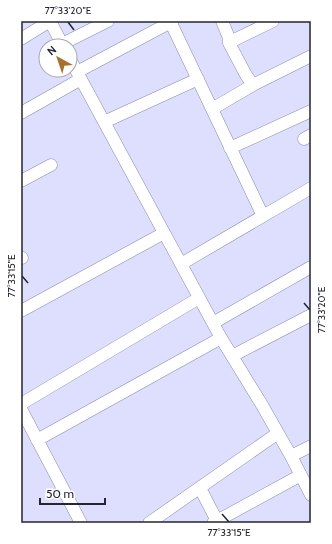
<svg xmlns="http://www.w3.org/2000/svg" width="332" height="544" viewBox="0 0 332 544" font-family="Cabin,sans-serif">
<rect width="100%" height="100%" fill="#dedeff"/>
<g fill="none" stroke-linecap="round" stroke-linejoin="round">
<!-- minor casing -->
<g stroke="#8c8caa" stroke-width="13">
<path id="minor" d="M170 21 263 216
M222 21 229 38V43L246 75 253 85
M21 39 50 21 63 46
M230 42 273 21
M62 44 108 21
M70 59 221 338 262 405 291 456 311 495
M77 72 173 21
M212 109 253 85 311 56
M21 113 81 79
M104 122 198 79
M304 139 311 135
M230 148 311 111
M21 181 51 165
M21 257 22 258
M181 264 311 188
M21 311 164 233
M213 323 311 267
M232 356 311 315
M21 404 199 298
M21 409 81 523
M37 440 221 338
M291 456 311 446
M200 488 218 523
M149 523 278 433
M213 523 301 475"/>
</g>
<!-- minor -->
<use href="#minor" stroke="#fff" stroke-width="12"/>
</g>
<!-- ticks -->
<path fill="none" stroke="#252531" stroke-width="1.5" d="M68 22 74 30M22 276 28 283M304 303 310 310M222 514 229 522"/>
<!-- border -->
<rect width="332" height="544" fill="none" stroke="#ffffff" stroke-width="44"/>
<!-- north arrow -->
<g transform="translate(58 58) rotate(320)"><circle r="19" fill="#ffffff" stroke="#a8a8ad"/>
<path d="M0-3L7 15L0 10L-7 15Z" fill="#a9712e"/>
<text y="-6" font-size="11" font-weight="bold" text-anchor="middle" fill="#252531">N</text>
</g>
<!-- scale -->
<path d="M40 498v6h65v-6" fill="none" stroke="#252531" stroke-width="2"/>
<text x="46" y="498" font-size="12" fill="#252531" stroke="#ffffff" stroke-width="3" paint-order="stroke">50 m</text>
<rect x="22" y="22" width="288" height="500" fill="none" stroke="#252531" stroke-width="1.5"/>
<g font-size="10" text-anchor="middle" fill="#252531">
<text x="68" y="14">77°33'20"E</text>
<text transform="translate(11 276) rotate(-90)" y="4">77°33'15"E</text>
<text transform="translate(321 310) rotate(-90)" y="4">77°33'20"E</text>
<text x="229" y="536">77°33'15"E</text>
</g>
</svg>
